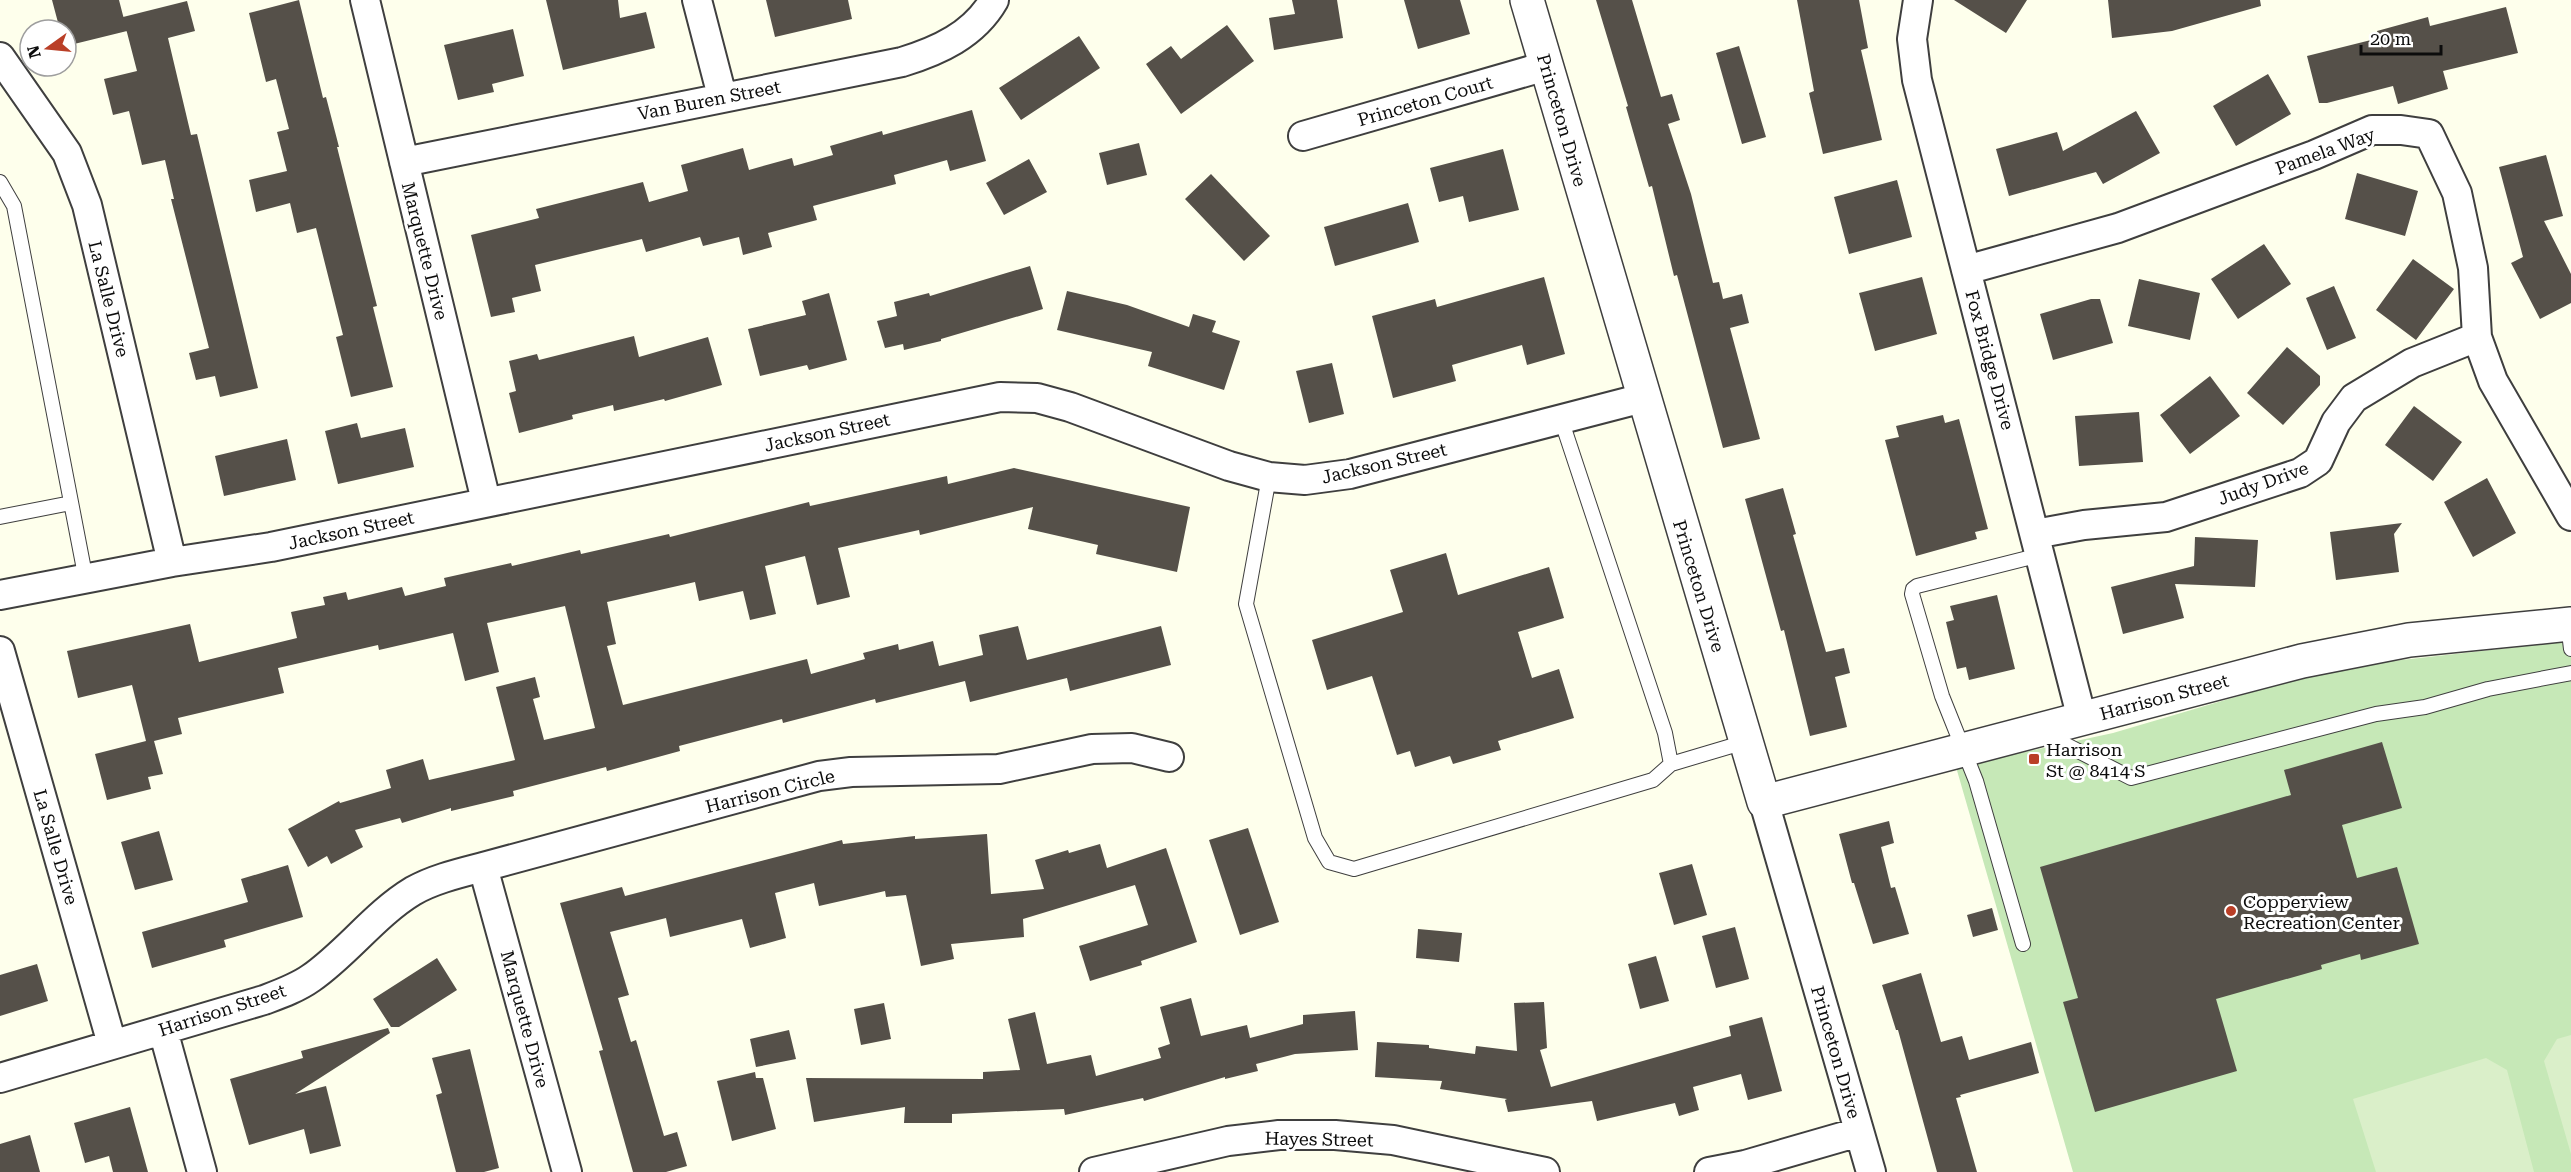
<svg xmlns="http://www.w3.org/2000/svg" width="2571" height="1172" viewBox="0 0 2571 1172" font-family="'Roboto Serif',serif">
<rect width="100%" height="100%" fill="#feffec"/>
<!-- green -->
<path fill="#c6e8b7" d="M2571 641V1172H2073L1956 767 2113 733 2307 676 2375 663Z"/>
<!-- pitch -->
<path fill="#daefc9" d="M2571 1035V1154L2544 1061 2557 1039Z
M2486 1058 2507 1070 2534 1172H2376L2353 1099Z"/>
<!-- building -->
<path fill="#555049" d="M52 0H119L127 31 66 46V30H60Z
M299 0 323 98 326 97 339 147H337L377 306 373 307 393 387 351 397 336 337 343 335 316 228 297 233 290 203 256 212 249 180 287 171 277 132 289 129 276 79 266 82 249 13Z
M546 0H618L620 18 646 12 655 48 563 70Z
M766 0H848L852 19 775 37Z
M1292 0H1337L1343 38 1274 50 1269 18 1295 14Z
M1404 0H1460L1470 34 1418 49Z
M1596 0H1632L1661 97 1672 94 1680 120 1668 124 1691 194 1713 283 1719 282 1723 299 1742 294 1749 323 1730 328 1760 439 1723 448 1677 275 1674 276 1652 186 1649 187 1626 107 1628 106Z
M1797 0H1859L1868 48 1861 50 1882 140 1823 154 1809 93 1814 91Z
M1954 0H2027L2006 33Z
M2108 0H2260L2261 6 2172 31 2112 38Z
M187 1 195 31 168 38 191 135 197 134 258 388 220 397 215 376 196 380 189 353 209 348 171 199H174L165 160 142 165 129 111 113 115 104 79 137 71 123 17Z
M2506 7 2518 53 2443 71 2448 89 2398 104 2393 86 2327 103H2319L2307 56 2379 38 2377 31 2428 17 2430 26Z
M1227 25 1254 61 1181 114 1146 64 1171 46 1181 59Z
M513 29 524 76 492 84 494 92 458 100 444 45Z
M1079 36 1100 68 1021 120 999 88Z
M1739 46 1766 137 1742 144 1716 53Z
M2268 74 2291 114 2236 146 2213 106Z
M972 110 986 161 950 171 947 160 894 175 896 184 813 206 817 220 768 233 772 247 743 255 739 237 703 246 700 237 646 252 642 239 535 265 541 291 512 298 515 312 491 317 471 235 539 218 536 209 643 182 649 202 688 191 681 165 743 148 749 170 792 158 794 166 833 155 830 146 882 131 883 135Z
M2136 111 2160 153 2103 184 2096 172 2009 196 1996 149 2057 132 2063 151Z
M1139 143 1147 175 1107 185 1099 153Z
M1503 149 1519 210 1469 222 1463 196 1439 202 1430 168Z
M2546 155 2563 216 2544 221 2571 274V303L2540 319 2511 263 2523 257 2499 167Z
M1029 159 1047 192 1004 215 986 183Z
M2357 173 2418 191 2405 236 2345 219Z
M1211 174 1270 236 1244 261 1185 199Z
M1897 180 1912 237 1849 254 1834 197Z
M1408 203 1419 242 1335 266 1324 227Z
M2264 244 2291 284 2238 319 2211 279Z
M2413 259 2454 289 2416 340 2376 310Z
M1030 266 1043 309 941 339V341L904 350 903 344 885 348 877 321 897 316 894 302 929 293 930 296Z
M1544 277 1565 354 1527 365 1522 345 1452 365 1456 381 1393 398 1372 316 1435 299 1437 307Z
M1922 277 1937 334 1875 351 1859 293Z
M2139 279 2200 293 2190 340 2128 326Z
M2334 286 2356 338 2327 350 2306 298Z
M1067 291 1127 305 1189 327 1193 314 1216 321 1212 332 1240 341 1224 390 1148 366 1152 352 1057 330Z
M829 293 847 360 809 370 807 365 760 376 748 329 806 315 802 301Z
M2091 299H2100L2113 343 2053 360 2040 314Z
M634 336 639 357 708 337 722 385 665 401 664 399 614 411 613 405 572 415 573 419 519 433 509 393 516 391 509 361 537 354 539 360Z
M2287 347 2320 376V385L2283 425 2247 393Z
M1332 363 1344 414 1309 423 1296 371Z
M2210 376 2240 416 2190 454 2160 415Z
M2414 406 2462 442 2433 481 2385 445Z
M2139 412 2143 462 2079 466 2075 416Z
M1943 415 1945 423 1959 419 1988 529 1975 532 1977 539 1916 556 1885 440 1899 437 1896 426Z
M357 423 361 438 405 428 414 467 338 484 325 431Z
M287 439 296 480 224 496 215 456Z
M1014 468 1190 507 1177 572 1096 554 1098 545 1028 529 1033 507 920 535 919 530 838 548 850 597 817 605 805 556 765 566 776 614 750 620 743 591 699 601 695 582 607 602 616 644 607 646 623 705 807 659 811 674 865 659 863 653 898 644 899 650 933 641 939 666 983 655 979 635 1018 626 1027 660 1161 626 1171 665 1070 691 1067 678 970 702 965 681 876 703 875 699 783 723 782 719 679 746 680 751 607 771 606 767 513 791 514 796 451 811V808L402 823 400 818 355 830 363 847 331 864 327 856 308 867 288 829 339 801 340 803 391 788 386 770 423 759 429 780 515 760 496 687 535 677 540 697 533 699 544 740 595 728 565 606 487 623 499 672 465 681 453 633 379 650 378 645 278 668 284 693 178 718 182 734 154 741 163 774 148 777 151 789 107 800 95 754 146 741 132 685 78 698 67 651 190 624 199 662 297 638 291 612 325 605 323 597 346 592 348 600 402 587 405 596 446 586 444 578 511 563 512 566 580 550 581 554 669 534 670 537 809 502 810 506 947 476 948 484Z
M2487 478 2516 533 2473 557 2444 502Z
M1783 488 1796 534 1793 535 1826 652 1844 648 1850 673 1835 677 1847 727 1810 736 1784 630 1781 631 1745 499Z
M2402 523 2394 534 2399 572 2336 580 2330 532Z
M2195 537 2258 540 2255 587 2175 584 2184 618 2123 634 2111 587 2194 566Z
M1446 553 1458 595 1549 567 1564 618 1518 632 1532 678 1559 669 1574 718 1498 741 1501 750 1453 764 1450 756 1415 767 1410 751 1397 755 1372 676 1327 690 1312 640 1403 612 1390 570Z
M1997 595 2015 669 1969 680 1966 667 1957 669 1946 622 1954 620 1950 606Z
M2382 742 2402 808 2342 825 2357 878 2397 867 2419 944 2361 960 2360 954 2321 965 2322 969 2216 999 2237 1071 2095 1112 2063 1002 2078 998 2040 867 2291 795 2284 770Z
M1889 821 1894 843 1881 847 1891 888 1895 887 1909 934 1873 944 1854 883H1852L1839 834Z
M1248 828 1279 922 1240 935 1209 840Z
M159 831 173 880 135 890 121 842Z
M987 834 991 894 1044 889 1035 860 1068 850 1069 853 1100 844 1107 868 1166 848 1197 942 1141 961 1142 965 1090 981 1079 946 1148 925 1135 885 1023 919 1024 937 951 944 954 959 921 966 906 895 886 897 885 891 819 906 814 883 775 893 786 938 750 948 742 919 670 937 666 918 610 932 629 995 618 998 631 1042 636 1040 664 1136 677 1132 687 1166 666 1172H633L599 1051 603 1050 560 903 622 887 625 896 842 840 843 844 915 836V839Z
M1692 864 1707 915 1674 925 1659 873Z
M288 865 303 917 224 940 226 947 152 968 142 932 248 902 241 879Z
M1992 908 1998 930 1973 937 1967 915Z
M1735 927 1749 979 1716 988 1702 936Z
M1418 929 1462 933 1459 962 1416 958Z
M1656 956 1669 1001 1640 1009 1628 964Z
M437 958 457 990 399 1027H391L373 999Z
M37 964 48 1001 0 1016V975Z
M1921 973 1941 1042 1962 1036 1969 1060 2031 1042 2039 1073 1960 1095 1961 1097 1956 1098 1977 1172H1937L1898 1030H1896L1882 985Z
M1191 998 1201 1036 1247 1025 1250 1038 1303 1024V1015L1355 1011 1358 1050 1295 1054 1256 1064 1258 1071 1225 1079V1077L1144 1101 1143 1098 1065 1115 1064 1109 952 1114V1123H904L905 1107 814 1122 806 1078 983 1079V1072L1020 1070 1008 1019 1035 1012 1047 1064 1091 1055 1096 1076 1161 1058 1158 1048 1170 1044 1160 1007Z
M1544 1002 1547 1048 1540 1050 1551 1087 1731 1036 1729 1026 1762 1017 1782 1091 1748 1100 1741 1074 1693 1087 1699 1110 1679 1116 1675 1103 1597 1121 1592 1101 1508 1112 1505 1100 1507 1099 1440 1089 1442 1081 1375 1077 1377 1042 1429 1045V1048L1475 1054 1476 1046 1517 1051 1514 1003Z
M884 1003 891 1039 861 1045 854 1009Z
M388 1028 390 1033 295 1094 326 1086 341 1146 310 1154 304 1129 249 1145 230 1079 303 1058 301 1051Z
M789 1030 796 1059 756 1067 750 1039Z
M470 1049 499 1168 484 1172H456L436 1095 442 1093 432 1058Z
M755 1072 756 1078H763L776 1129 732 1141 717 1081Z
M130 1107 148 1172H113L109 1156 85 1163 74 1123Z
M30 1135 40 1172H0V1144Z"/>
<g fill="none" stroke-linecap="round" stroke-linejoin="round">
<!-- service casing -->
<g stroke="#3f3f3f" stroke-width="16">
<path id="service" d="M0 182 14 206 86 580
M1269 477 1246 604 1315 838 1329 862 1354 869 1653 780 1671 764 1665 733 1561 419
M0 517 71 503
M2568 624 2571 649
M2045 734 2131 778 2376 714 2425 707 2488 689 2571 673
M1671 764 1745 742
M2023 944 1976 781 1942 696 1912 594 1913 589 1917 586 2040 555"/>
</g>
<!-- minor casing -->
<g stroke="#3f3f3f" stroke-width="32">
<path id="minor" d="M365 0 486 501
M697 0 722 96
M1918 0 1912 39 1917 80 2082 719
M0 57 67 153 87 205 172 562
M1303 136 1546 66
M404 162 902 62C938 51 974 35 994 0
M1966 270 2118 228 2314 155 2372 130H2401L2429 134 2457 193 2473 268 2477 337 2493 381 2571 516
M2035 534 2084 525 2166 517 2300 473 2318 461 2336 422 2354 398 2412 363 2477 337
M0 595 172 562 271 547 1000 397 1037 398 1070 407 1229 466 1269 477 1305 480 1350 474 1643 398
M0 651 112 1044
M1764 802 1871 1172
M483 867 567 1172
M163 1030 202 1172
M0 1078 264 1000C280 994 297 988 311 978 347 953 375 914 413 891 434 879 460 873 483 867L819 776 851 772 999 769 1092 749 1132 748 1169 757
M1094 1172 1228 1141 1279 1135H1335L1393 1140 1545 1172
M1709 1172 1745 1165 1859 1132"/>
</g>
<!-- tertiary casing -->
<g stroke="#3f3f3f" stroke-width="36">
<path id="tertiary" d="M1527 0 1764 802 2302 661 2409 640 2571 624"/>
</g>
<!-- service -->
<use href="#service" stroke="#fff" stroke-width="14"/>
<!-- minor -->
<use href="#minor" stroke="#fff" stroke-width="28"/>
<!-- tertiary -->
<use href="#tertiary" stroke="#fff" stroke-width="33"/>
</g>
<!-- markers -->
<g fill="#ba3f27" stroke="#fff" stroke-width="2">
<rect x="2028" y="753" width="12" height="12" rx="3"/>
<circle cx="2231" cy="911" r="6"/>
</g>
<g text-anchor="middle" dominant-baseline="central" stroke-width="6" stroke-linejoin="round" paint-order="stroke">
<!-- street labels -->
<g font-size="18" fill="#0c0c0c" stroke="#fff">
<text transform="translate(709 100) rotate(-11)">Van Buren Street</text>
<text transform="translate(1425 101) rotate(-16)">Princeton Court</text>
<text transform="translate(1562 120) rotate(74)">Princeton Drive</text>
<text transform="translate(2325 151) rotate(-20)">Pamela Way</text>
<text transform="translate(425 251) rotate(76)">Marquette Drive</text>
<text transform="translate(109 299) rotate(76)">La Salle Drive</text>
<text transform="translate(1990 360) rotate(75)">Fox Bridge Drive</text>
<text transform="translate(827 432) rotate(-12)">Jackson Street</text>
<text transform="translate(1384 463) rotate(-13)">Jackson Street</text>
<text transform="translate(2263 483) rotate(-20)">Judy Drive</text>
<text transform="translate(351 530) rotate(-12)">Jackson Street</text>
<text transform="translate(1699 586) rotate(73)">Princeton Drive</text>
<text transform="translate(2164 697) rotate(-15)">Harrison Street</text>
<text transform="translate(770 791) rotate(-14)">Harrison Circle</text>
<text transform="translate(56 847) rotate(74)">La Salle Drive</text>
<text transform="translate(222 1010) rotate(-18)">Harrison Street</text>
<text transform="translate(525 1019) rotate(75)">Marquette Drive</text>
<text transform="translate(1836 1052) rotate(74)">Princeton Drive</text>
<text transform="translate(1319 1139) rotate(1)">Hayes Street</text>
</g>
<!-- poi labels -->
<g font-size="18" fill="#0c0c0c" stroke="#fff" text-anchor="start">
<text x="2046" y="749">Harrison<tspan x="2046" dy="21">St @ 8414 S</tspan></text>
<text x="2243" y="901">Copperview<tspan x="2243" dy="21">Recreation Center</tspan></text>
</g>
</g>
<!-- north arrow -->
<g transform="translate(48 48) rotate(255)"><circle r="28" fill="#ffffff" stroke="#9e9e9e" stroke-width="1.5"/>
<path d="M0-4.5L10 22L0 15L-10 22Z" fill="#ba3f27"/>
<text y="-9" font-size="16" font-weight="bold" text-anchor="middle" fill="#0c0c0c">N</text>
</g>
<!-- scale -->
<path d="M2361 45v9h80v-9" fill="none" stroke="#0c0c0c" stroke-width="3"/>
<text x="2370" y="45" font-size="18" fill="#0c0c0c" stroke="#ffffff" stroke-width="4.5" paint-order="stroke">20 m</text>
</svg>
